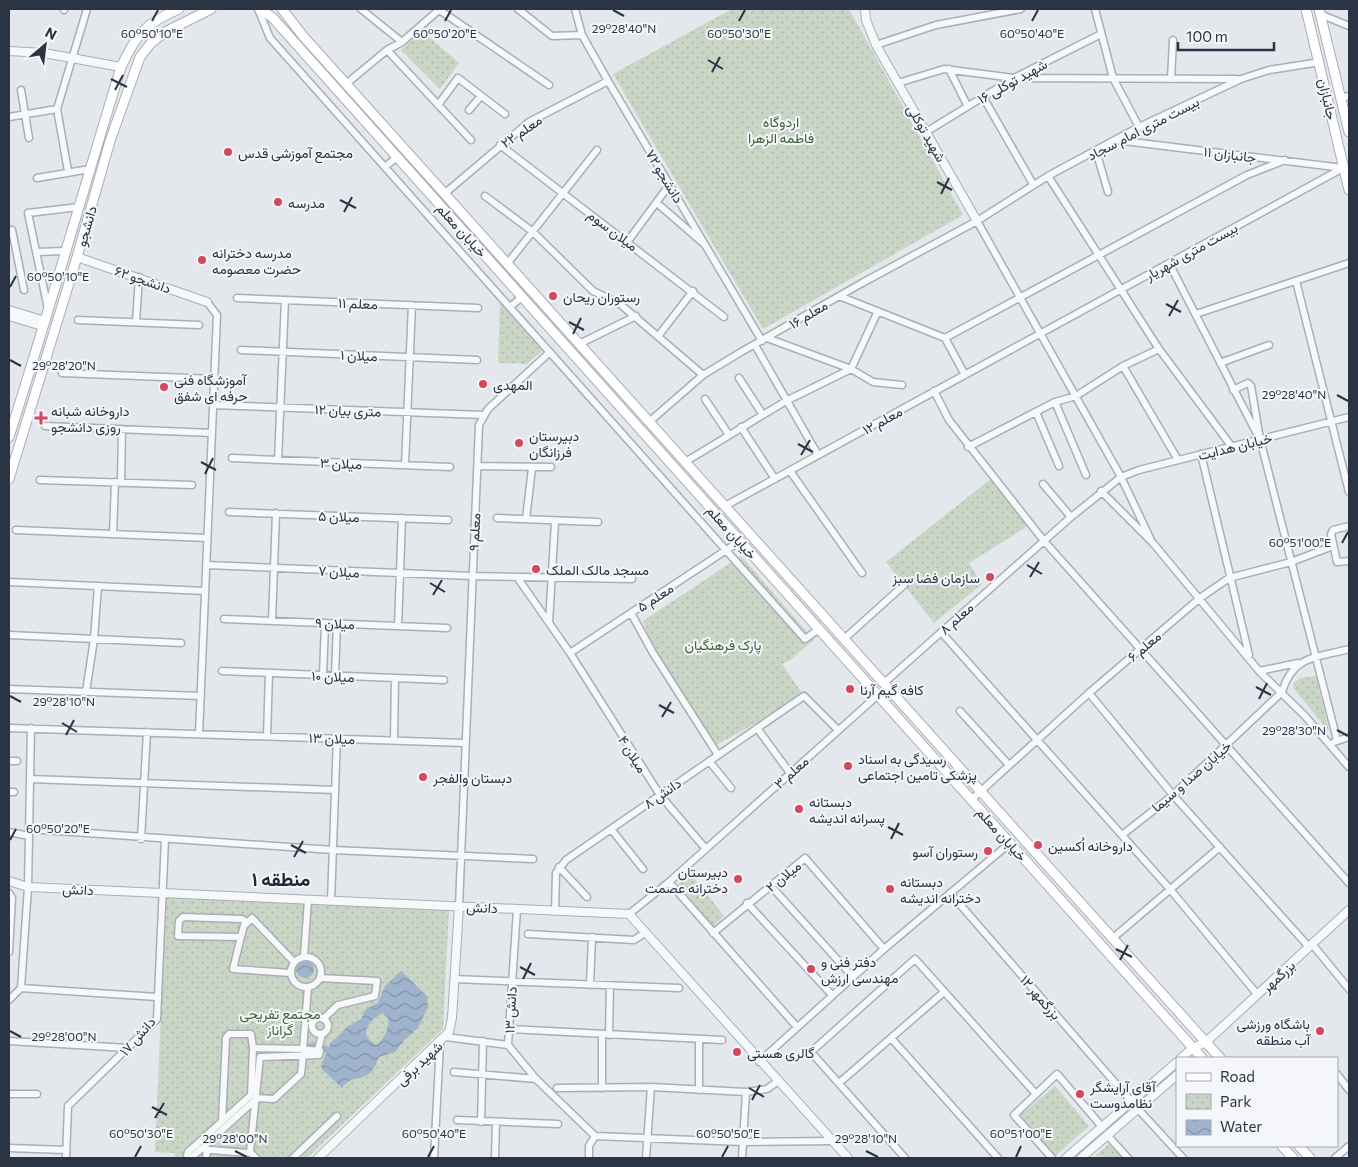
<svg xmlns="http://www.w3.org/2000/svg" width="1358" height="1167" viewBox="0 0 1358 1167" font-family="Commissioner,Vazirmatn,sans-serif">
<defs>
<pattern id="park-dots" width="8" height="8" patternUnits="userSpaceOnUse" patternTransform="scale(1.25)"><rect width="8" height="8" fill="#c9d6c5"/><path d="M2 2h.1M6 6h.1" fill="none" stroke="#adb8ab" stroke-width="1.8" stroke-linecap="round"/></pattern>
<pattern id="water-waves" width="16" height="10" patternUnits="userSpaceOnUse" patternTransform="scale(1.25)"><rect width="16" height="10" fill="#9fb4cc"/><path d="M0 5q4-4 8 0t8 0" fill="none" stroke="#8293a7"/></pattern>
</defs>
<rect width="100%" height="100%" fill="#e4e7ec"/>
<!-- park -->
<path fill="url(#park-dots)" d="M732 9H849L963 215 763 329 613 74Z
M422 31 459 63 440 89 401 50Z
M500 303 542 351 527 364 498 363Z
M992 478 1028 526 969 563 982 584 934 623 886 562Z
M741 556 814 640 790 660 782 664 804 696 713 747 653 653 643 621Z
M1316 676 1329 731 1293 688 1294 682 1301 678Z
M691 874 724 916 712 927 678 884Z
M166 897 449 910 443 1029 307 1158H175L174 1153 155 1152Z
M1055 1086 1089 1126 1054 1157 1018 1117Z
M1110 1143 1124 1158 1095 1156Z"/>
<!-- water -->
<path fill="url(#water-waves)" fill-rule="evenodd" d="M296 969a9 9 0 1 1 18 0a9 9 0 1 1-18 0Z
M401 971 427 996 428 1007 418 1028 404 1040 395 1052 379 1057C368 1088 355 1070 342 1088L322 1069 321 1066 330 1044 347 1027 361 1019 366 1009 378 1003 385 986ZM382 1013 388 1018C390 1027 384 1040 376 1045L367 1038C363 1026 373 1019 382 1013Z"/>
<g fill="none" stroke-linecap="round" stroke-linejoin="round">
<!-- canal -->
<path stroke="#9fb4cc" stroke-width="7" d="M303 1047H320L327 1050"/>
<!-- minor casing -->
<g stroke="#a9aeb7" stroke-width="9">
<path id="minor" d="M64 9V10
M258 9 270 38 805 639 819 629
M361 9 402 42
M438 9 549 85
M518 9 552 36 582 35
M575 9 582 35 608 81 762 341
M1095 9 1113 78 1139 127
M1320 14 1349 26
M876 45 936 25 1021 9
M387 50 471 140
M949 69 967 105
M1171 79 1173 40
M898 83 944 69 1014 78 1237 79
M346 84 387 50 402 42 440 9
M21 90 29 138
M983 97 1033 184
M1340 98 1349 96
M438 105 458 78 505 114
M469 110 481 96
M9 117 57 109
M926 132 1014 78 1101 34
M1116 140 1343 168
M500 145 724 317
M1096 151 1108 192
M385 167 397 157
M68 171 57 109 87 9
M1048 176 1159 349 1232 447
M37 178 90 169
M444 194 529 122 608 81
M485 196 533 232 593 291 620 304 703 375
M657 203 703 243
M977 221 1121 477 1150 538
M12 230 24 290
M628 241 670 184
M36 252 65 251
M1169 263 1257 434
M507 264 597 150
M1296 281 1349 492
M839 296 945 338 965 375
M237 298 478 308
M510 307 522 297
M48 309 28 213 79 207
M1196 314 1349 263
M78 320 199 325
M136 322 139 277
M659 335 693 291
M767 338 851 369 873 382 902 385
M945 338 1247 175 1285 160
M579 344 636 316
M755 345 818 455
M241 350 477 360
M1220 363 1269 345
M1123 366 1178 460
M851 369 878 311
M62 373 214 379
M739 378 763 415
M1233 390 1248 383 1251 386 1260 439 1337 740
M934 391 949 420 1044 541 1349 883
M705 399 729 435
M1055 402 1086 475
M213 405 483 415
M1036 412 1059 466
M649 422 703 375 741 352 862 283 977 221 1048 176 1139 127 1241 79 1269 70 1320 62
M45 426 212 433
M741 427 775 479
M968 447 1055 402 1076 396 1123 366 1159 349
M1201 454 1249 655
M232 458 450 467
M278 460 285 300
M685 462 786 401 851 369
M405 465 412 305
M478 466 551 467
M790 471 862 573
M40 480 192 485
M121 483 122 429
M1043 484 1071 517
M1101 491 1153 543 1259 671 1305 716 1349 767
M725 506 1343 168
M229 512 448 520
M497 518 598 522
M526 519 532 468
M1349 526 1333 530 1331 534 1337 562 1349 561
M16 530 207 538
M113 534 115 482
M206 565 472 576 632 579
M517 577 570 653 660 795 705 848
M9 582 205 591
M631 613 653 653 718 755
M224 619 447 628
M272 621 276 513
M549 623 555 522
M398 626 402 518
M941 632 1169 888 1257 994
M9 635 181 643
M844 639 904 585
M570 653 740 541
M222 671 444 680
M1259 671 1298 663
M323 675 325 623
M335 676 337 623
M884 683 1071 517 1121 477 1139 470 1349 417
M9 689 201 696
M86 692 94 639 98 586
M1089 693 1173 795 1309 947
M960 711 1009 765
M9 728 465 743
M757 728 790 773
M199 734 217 315 207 302
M267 736 269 673
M394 740 395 678
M1334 742 1349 737
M9 761H17
M709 761 731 788
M30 779 335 790
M9 792H14
M971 800 1089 693 1200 598 1229 578 1291 562 1333 546
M29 829 333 850 533 859
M611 829 643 869
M9 832 29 836
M1122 835 1173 795 1282 692C1293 655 1316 658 1349 649
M141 839 147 732
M559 867 587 897
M669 882 797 1027
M771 886 853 977
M9 893 12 898 9 952
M950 893 1131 1101
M331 901 337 738
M747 903 832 995
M459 906 479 425 488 409 550 352
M517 909 508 1045 536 1079 595 1136
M555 911 556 873 566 860 804 696 838 730
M629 914 669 882 878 695
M245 925 252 918 294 962
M713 933 805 858 884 949
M528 934 634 940 646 932
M241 937 178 936 179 921 183 917 242 919 245 921 233 969 291 973
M1113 938 1220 847
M1312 944 1349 989
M304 956 308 900
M291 972a15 15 0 1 1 30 0a15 15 0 1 1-30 0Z
M320 978 377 981 375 996 338 1005 323 1019
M454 979 679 988
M590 985 592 937
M21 988 28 887 31 728
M9 1000 21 988 157 997
M312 1026a8 8 0 1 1 16 0a8 8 0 1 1-16 0Z
M510 1029 722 1040
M602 1034V1088
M609 1035 610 986
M446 1037 508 1045
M891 1038 998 1158
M699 1039V1090
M9 1041 128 1048
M300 1049 320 1051
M318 1050 322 1034
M759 1062 884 949 1010 843
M454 1072 536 1079
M1337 1074 1349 1090
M839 1083 944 992
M557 1088 651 1087 746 1092 767 1089 778 1081
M9 1094H37
M255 1098 274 1099 301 1074 303 1055
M254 1101 192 1157 187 1155 188 1152 251 1095 253 1048 303 1049 308 987
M1138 1109 1183 1158
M457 1120 558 1124
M222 1121 226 1038 229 1034H251L253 1048
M481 1122 483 1041
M1107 1135 1128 1158
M595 1136 743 1142 833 1141
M9 1148 66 1150
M200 1149 247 1153 250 1152 260 1057 319 1055 320 1051
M250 1152 256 1158
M66 1158 68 1106 157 1019 165 839
M206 1158 207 1150
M293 1158 337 1116
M434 1158 440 1043
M495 1158 496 1123
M589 1158V1146L595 1136
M646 1158 651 1087
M742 1158 746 1092
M905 1158 811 1052 915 959 1036 1094
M1052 1158 1014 1115 1057 1074 1103 1128
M1335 1158 1349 1146"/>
</g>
<!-- tertiary casing -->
<g stroke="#a9aeb7" stroke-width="10">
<path id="tertiary" d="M865 9 866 20 876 45 977 221
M9 51 44 53 121 67
M77 257 207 302
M9 310 45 321
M9 316 42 326
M9 881 28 887 629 914 848 1158
M1181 1058 1193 1048 1206 1042 1349 910
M318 1158 449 1032 452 1018 459 906
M1066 1158 1177 1062
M1081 1158 1177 1075"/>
</g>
<!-- secondary casing -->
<g stroke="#a9aeb7" stroke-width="11">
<path id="secondary" d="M260 9 272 17 1202 1058
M282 9 303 36 1220 1058
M1306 9 1349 190
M1319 9 1349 132
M9 437C48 315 83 191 121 67 136 35 145 23 179 9
M9 479 77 257 110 141 140 57 151 43 165 32 211 9
M1282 1146 1293 1158
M1299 1146 1310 1158"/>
</g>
<!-- minor -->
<use href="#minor" stroke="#f7f8fa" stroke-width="6"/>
<!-- tertiary -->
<use href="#tertiary" stroke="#f7f8fa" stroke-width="8"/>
<!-- secondary -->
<use href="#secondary" stroke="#fff" stroke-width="9"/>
</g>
<!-- ticks -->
<path fill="none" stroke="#2b3445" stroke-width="2" d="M613 10 624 16M152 21 158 10M445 21 451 10M739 21 745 10M1032 21 1038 10M708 60 723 69M712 72 720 57M111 79 127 87M115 90 123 75M937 182 952 190M941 194 949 178M340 200 356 208M344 212 352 197M10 287 16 276M1166 304 1181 312M1169 316 1178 300M569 322 584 330M573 334 581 318M10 360 21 366M1337 395 1348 401M798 444 813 452M801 455 810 440M201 462 216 470M205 474 213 458M1342 543 1348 532M1027 565 1042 574M1030 577 1039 562M430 583 445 592M433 595 442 580M1256 687 1271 695M10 696 21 702M1259 699 1267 683M659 705 674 713M662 717 671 702M62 723 77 732M1337 730 1348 736M66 735 74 720M888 827 903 835M891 839 899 823M10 840 16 829M291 845 306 853M294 857 303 841M1116 949 1132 957M1120 960 1128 945M520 967 535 975M523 979 531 963M10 1031 21 1037M749 1088 764 1097M752 1100 760 1085M152 1107 167 1115M155 1118 164 1103M235 1151 247 1157M866 1151 878 1157M135 1157 141 1146M428 1157 434 1146M722 1157 728 1146M1016 1157 1021 1146"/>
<!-- markers -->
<g fill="#d1495b" stroke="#f4f6f9" stroke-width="2">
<circle cx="228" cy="152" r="5"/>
<circle cx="278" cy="202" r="5"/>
<circle cx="202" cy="260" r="5"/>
<circle cx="553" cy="296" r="5"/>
<circle cx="483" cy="384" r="5"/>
<circle cx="164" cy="387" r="5"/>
<path d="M38.5 410.5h5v5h5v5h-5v5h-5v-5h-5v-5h5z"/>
<circle cx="519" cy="443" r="5"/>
<circle cx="536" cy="569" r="5"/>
<circle cx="990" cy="577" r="5"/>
<circle cx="850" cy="689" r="5"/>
<circle cx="848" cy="766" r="5"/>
<circle cx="423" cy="777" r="5"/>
<circle cx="799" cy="809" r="5"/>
<circle cx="1038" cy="845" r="5"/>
<circle cx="988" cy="851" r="5"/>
<circle cx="738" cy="879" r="5"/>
<circle cx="890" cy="889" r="5"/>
<circle cx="811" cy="969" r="5"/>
<circle cx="1320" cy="1031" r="5"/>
<circle cx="737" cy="1052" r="5"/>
<circle cx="1080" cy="1094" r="5"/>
</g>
<g text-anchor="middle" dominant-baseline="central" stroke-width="4" stroke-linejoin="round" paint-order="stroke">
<!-- street labels -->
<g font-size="14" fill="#2b3445" stroke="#f4f6f9">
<text transform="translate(1012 81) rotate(-29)">شهید توکلی ۱۶</text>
<text transform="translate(1328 99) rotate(77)">جانبازان</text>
<text transform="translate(1143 128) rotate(-27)">بیست متری امام سجاد</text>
<text transform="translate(521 131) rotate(-35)">معلم ۲۲</text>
<text transform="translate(927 133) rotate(60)">شهید توکلی</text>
<text transform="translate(1230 154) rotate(7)">جانبازان ۱۱</text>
<text transform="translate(665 176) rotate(59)">دانشجو ۷۲</text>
<text transform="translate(86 226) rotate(-74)">دانشجو</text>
<text transform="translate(462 230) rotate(48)">خیابان معلم</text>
<text transform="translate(613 230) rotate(37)">میلان سوم</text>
<text transform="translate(1191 251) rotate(-29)">بیست متری شهریار</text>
<text transform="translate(143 279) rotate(19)">دانشجو ۶۲</text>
<text transform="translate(358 303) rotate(2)">معلم ۱۱</text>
<text transform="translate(808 314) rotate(-31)">معلم ۱۶</text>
<text transform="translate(359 355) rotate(2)">میلان ۱</text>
<text transform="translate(348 410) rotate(2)">۱۲ متری بیان</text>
<text transform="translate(882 420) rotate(-29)">معلم ۱۲</text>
<text transform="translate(1235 446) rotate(-14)">خیابان هدایت</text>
<text transform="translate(341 463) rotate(2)">میلان ۳</text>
<text transform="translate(339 516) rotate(2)">میلان ۵</text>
<text transform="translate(474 532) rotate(-87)">معلم ۹</text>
<text transform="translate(732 532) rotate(48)">خیابان معلم</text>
<text transform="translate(339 571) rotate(3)">میلان ۷</text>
<text transform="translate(655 597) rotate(-33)">معلم ۵</text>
<text transform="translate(956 618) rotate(-42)">معلم ۸</text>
<text transform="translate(335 623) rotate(2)">میلان ۹</text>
<text transform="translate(1144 646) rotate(-40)">معلم ۶</text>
<text transform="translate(333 676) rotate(2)">میلان ۱۰</text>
<text transform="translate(332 738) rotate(2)">میلان ۱۳</text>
<text transform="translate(633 754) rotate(58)">میلان ۴</text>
<text transform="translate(791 772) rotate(-42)">معلم ۳</text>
<text transform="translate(1191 776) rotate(-41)">خیابان صدا و سیما</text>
<text transform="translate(662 793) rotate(-35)">دانش ۸</text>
<text transform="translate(1002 834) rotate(48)">خیابان معلم</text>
<text transform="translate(783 876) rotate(-39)">میلان ۲</text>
<text transform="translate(78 889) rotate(3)">دانش</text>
<text transform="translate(482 907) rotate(3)">دانش</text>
<text transform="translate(1278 976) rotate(-43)">بزرگمهر</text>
<text transform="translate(1041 997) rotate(49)">بزرگمهر ۱۲</text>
<text transform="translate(510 1010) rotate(-87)">دانش ۱۳</text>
<text transform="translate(137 1036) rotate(-49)">دانش ۱۷</text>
<text transform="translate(419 1063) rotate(-43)">شهید برفی</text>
</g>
<!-- park labels -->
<g font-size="14" fill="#3f6138" stroke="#f4f6f9">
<text x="781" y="121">اردوگاه<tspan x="781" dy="16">فاطمه الزهرا</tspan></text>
<text x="723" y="644">پارک فرهنگیان</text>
<text x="280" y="1013">مجتمع تفریحی<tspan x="280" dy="16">گراناز</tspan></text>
</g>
<!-- poi labels -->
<g font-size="14" fill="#2b3445" stroke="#f4f6f9" text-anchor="start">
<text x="238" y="152">مجتمع آموزشی قدس</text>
<text x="288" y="202">مدرسه</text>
<text x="212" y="252">مدرسه دخترانه<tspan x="212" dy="16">حضرت معصومه</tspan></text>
<text x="563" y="296">رستوران ریحان</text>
<text x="174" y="379">آموزشگاه فنی<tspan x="174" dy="16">حرفه ای شفق</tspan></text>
<text x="493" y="384">المهدی</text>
<text x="51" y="410">داروخانه شبانه<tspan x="51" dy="16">روزی دانشجو</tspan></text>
<text x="529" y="435">دبیرستان<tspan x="529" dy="16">فرزانگان</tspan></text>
<text x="546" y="569">مسجد مالک الملک</text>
<text x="980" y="577" text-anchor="end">سازمان فضا سبز</text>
<text x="860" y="689">کافه گیم آرنا</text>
<text x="858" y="758">رسیدگی به اسناد<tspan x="858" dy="16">پزشکی تامین اجتماعی</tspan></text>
<text x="433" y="777">دبستان والفجر</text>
<text x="809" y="801">دبستانه<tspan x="809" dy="16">پسرانه اندیشه</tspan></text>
<text x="1048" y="845">داروخانه اُکسین</text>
<text x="978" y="851" text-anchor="end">رستوران آسو</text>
<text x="728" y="871" text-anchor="end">دبیرستان<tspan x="728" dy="16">دخترانه عصمت</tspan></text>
<text x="900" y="881">دبستانه<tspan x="900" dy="16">دخترانه اندیشه</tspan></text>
<text x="821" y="961">دفتر فنی و<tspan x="821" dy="16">مهندسی ارزش</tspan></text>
<text x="1310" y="1023" text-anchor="end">باشگاه ورزشی<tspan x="1310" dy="16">آب منطقه</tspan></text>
<text x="747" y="1052">گالری هستی</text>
<text x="1090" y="1086">آقای آرایشگر<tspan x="1090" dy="16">نظامدوست</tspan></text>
</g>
<!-- district labels -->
<g font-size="19" font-weight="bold" fill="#1d2536" stroke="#f4f6f9">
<text x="281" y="878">منطقه ۱</text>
</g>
</g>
<g font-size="12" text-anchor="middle" fill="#2b3445" stroke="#f4f6f9" stroke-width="4" stroke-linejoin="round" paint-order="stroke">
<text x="624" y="33">29°28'40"N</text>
<text x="152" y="38">60°50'10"E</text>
<text x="445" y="38">60°50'20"E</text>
<text x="739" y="38">60°50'30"E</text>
<text x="1032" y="38">60°50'40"E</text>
<text x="58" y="281">60°50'10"E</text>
<text x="64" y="370">29°28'20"N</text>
<text x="1294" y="399">29°28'40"N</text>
<text x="1300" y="547">60°51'00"E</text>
<text x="64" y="706">29°28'10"N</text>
<text x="1294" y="735">29°28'30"N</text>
<text x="58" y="833">60°50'20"E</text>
<text x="64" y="1041">29°28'00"N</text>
<text x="141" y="1138">60°50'30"E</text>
<text x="434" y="1138">60°50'40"E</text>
<text x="728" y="1138">60°50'50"E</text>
<text x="1021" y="1138">60°51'00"E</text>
<text x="235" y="1143">29°28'00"N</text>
<text x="866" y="1143">29°28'10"N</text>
</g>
<!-- border -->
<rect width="1358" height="1167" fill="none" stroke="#2b3445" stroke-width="20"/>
<!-- legend -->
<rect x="1176" y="1057" width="162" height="90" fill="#f4f6f9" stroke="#a4a8b1"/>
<rect x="1186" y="1073" width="25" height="8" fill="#ffffff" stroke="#a4a8b1"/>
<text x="1220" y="1082" font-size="15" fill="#2b3445">Road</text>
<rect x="1186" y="1094" width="25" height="15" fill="url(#park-dots)" stroke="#a4a8b1"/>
<text x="1220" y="1107" font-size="15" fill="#2b3445">Park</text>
<rect x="1186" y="1120" width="25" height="15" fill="url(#water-waves)" stroke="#a4a8b1"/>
<text x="1220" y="1132" font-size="15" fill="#2b3445">Water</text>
<!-- north arrow -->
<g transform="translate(45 45) rotate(28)" stroke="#f4f6f9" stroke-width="4" paint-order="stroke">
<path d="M0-4L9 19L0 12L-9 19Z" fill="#2b3445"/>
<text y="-8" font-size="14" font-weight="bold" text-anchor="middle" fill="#2b3445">N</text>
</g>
<!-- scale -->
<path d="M1178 42v8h96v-8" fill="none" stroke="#2b3445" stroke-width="2.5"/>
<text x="1186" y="42" font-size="15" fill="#2b3445" stroke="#f4f6f9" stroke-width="4" paint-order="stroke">100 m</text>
</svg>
